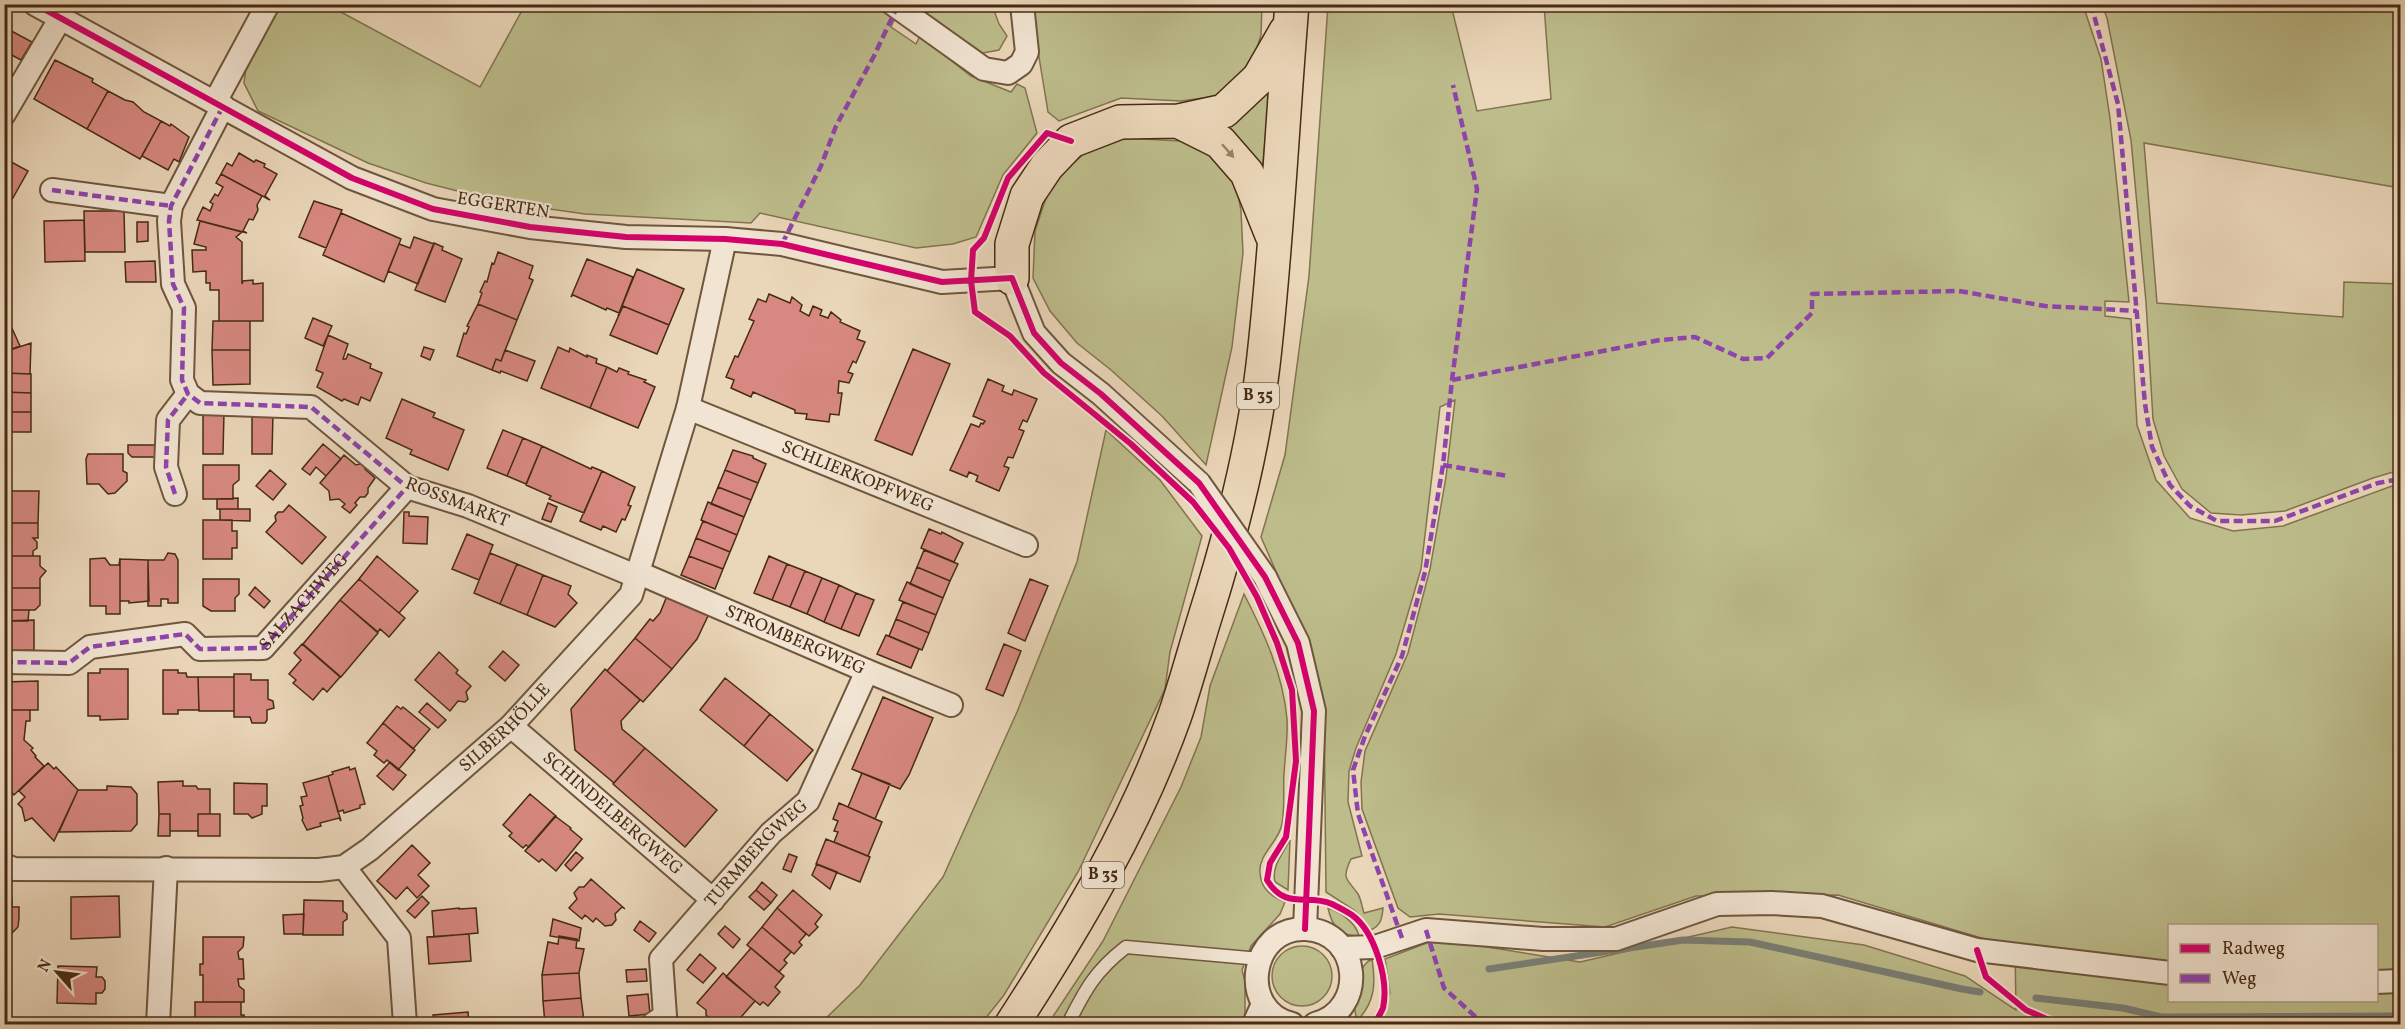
<svg xmlns="http://www.w3.org/2000/svg" width="2405" height="1029" viewBox="0 0 2405 1029" font-family="Vollkorn,serif">
<rect width="100%" height="100%" fill="#ead6b9"/>
<filter id="stains"><feTurbulence type="fractalNoise" baseFrequency=".00333" numOctaves="4"/><feColorMatrix values="0 0 0 0 .2 0 0 0 0 .09 0 0 0 0 .02 0 0 0 .5 -.17"/></filter>
<radialGradient id="worn" r=".72"><stop offset=".6" stop-color="#630" stop-opacity="0"/><stop offset="1" stop-color="#630" stop-opacity=".3"/></radialGradient>
<!-- green -->
<path fill="#bdbc8b" stroke="#82744f" stroke-width="1.5" fill-rule="evenodd" d="M279 5H328L480 87 525 5H875L895 18 891 27 916 44 920 36 971 76 1011 92 1017 84 1025 88 1037 133 1003 175 976 237 953 244 916 248 760 213 751 223 585 214 501 202 426 183 368 163 258 111 244 83 247 59Z
M913 5H992L999 24 1007 36 999 50 983 53Z
M1033 5H1262L1261 35 1251 67 1217 96 1181 101 1121 98 1059 121 1048 112 1032 14Z
M1328 5H1451L1477 111 1551 99 1544 5H2083L2101 59 2110 118 2129 302 2105 301V316L2131 319 2137 425 2156 480 2190 518 2233 531 2283 526 2400 483V1024H1374L1390 993 1385 959 1437 939 1580 962 1732 927 1864 945 1965 976 2016 1010 2015 948 1838 895 1696 896 1605 927 1439 914 1410 917 1398 908 1362 809 1361 782 1365 751 1408 653 1430 569 1446 477 1455 400 1440 407 1421 569 1396 654 1356 748 1349 771 1348 802 1362 856 1351 859C1341 880 1347 878 1358 894 1361 899 1362 907 1364 913L1383 908C1382 919 1381 925 1371 930L1354 910 1326 892 1324 703 1314 659 1261 537 1285 455 1309 276ZM2170 926H2376V1000H2170Z
M2102 5H2395L2400 39V188L2144 143 2157 303 2343 317 2344 282 2400 284V470L2373 478 2285 511 2241 515 2211 513 2182 489 2164 456 2153 419 2146 302 2131 140 2107 18Z
M1270 85 1262 175 1215 121Z
M1126 138 1180 141 1207 150 1235 177 1241 211 1243 253 1232 347 1206 465 1162 416 1111 370 1077 343 1050 311 1033 278 1035 231 1048 192 1065 170 1085 153Z
M1106 430 1160 480 1202 536 1170 652 1165 689 1078 872 1004 995 981 1024H820L860 985 943 877 1017 712 1077 562Z
M1244 594C1264 633 1283 674 1287 719 1288 737 1285 756 1284 774 1283 790 1285 808 1282 824 1279 842 1258 854 1260 873 1261 889 1271 896 1285 902L1280 914 1251 946 1242 970 1245 981V1022L1243 1024H1048L1103 941 1181 787 1201 737 1210 686Z
M1290 840 1288 890 1275 882C1271 867 1283 853 1290 840Z
M1328 908C1341 912 1356 923 1359 936 1340 936 1332 927 1328 908Z
M1272 976a30 30 0 1 1 60 0a30 30 0 1 1-60 0Z
M1372 959C1376 984 1375 1002 1357 1021 1352 1004 1354 968 1372 959Z"/>
<g fill="none" stroke-linecap="round" stroke-linejoin="round">
<!-- stream -->
<path stroke="#797f77" stroke-width="7" d="M1489 969 1683 940 1750 942 1962 989 1980 992
M2036 998 2123 1008 2161 1017 2400 1016"/>
</g>
<!-- building -->
<path fill="#d78880" stroke="#462b13" stroke-width="1.5" d="M4 27 32 42 21 60 4 51Z
M55 60 93 79 92 82 108 91 87 129 34 99Z
M108 91 125 100 133 102 144 112 161 121 140 159 87 129Z
M161 121 170 126 171 124 189 137 179 162 174 159 168 170 142 156Z
M239 153 254 162 256 160 265 164 264 167 277 174 265 196 270 200 221 174 227 163 232 166Z
M4 158 28 171 5 212 4 211Z
M221 174 262 196 257 205 258 210 253 220 249 219 243 231 247 233 197 220 203 207 210 211 213 204 210 202 215 194 218 196 223 187 216 183Z
M314 201 342 210 326 248 299 237Z
M84 211H124L125 252H85Z
M341 213 401 239 384 282 323 255Z
M84 220 85 261 45 262 44 221Z
M200 221 242 232 236 237 242 242V284L243 281 253 280V284L263 283V321H219V290H210V283H206V271L193 272 192 250H206V247L194 244Z
M137 222H148V241L137 242Z
M414 237 434 244 418 284 388 271 399 244 410 248Z
M434 243 443 247 442 250 462 259 445 302 415 290Z
M498 252 533 266 529 278 533 280 517 320 478 304 482 293 480 292 485 281 487 282 492 263 494 264Z
M587 259 633 277 619 313 607 308 606 310 573 295 571 297Z
M155 261 156 282H126L125 262Z
M637 269 684 289 669 325 623 306 618 316Z
M769 294 790 303 792 297 802 305 800 311 809 316 813 306 822 310 820 315 828 318 831 312 841 320 840 322 860 331 857 339 865 342 856 363 853 361 848 372 853 374 849 383 839 381 838 393H842L839 415 830 414 829 422 806 419 807 414 795 413V410L753 392 751 397 731 388 734 380 726 377 735 356 738 357 754 321 749 319 758 299 766 302Z
M478 304 517 320 501 361 496 359 492 370 457 356 464 333 466 334 469 327 467 326Z
M623 306 669 325 657 354 610 335Z
M6 315 20 346 4 352V317Z
M313 318 332 326 323 346 305 338Z
M213 321H250V350H212Z
M328 335 348 344 343 359H346L348 354 371 364 370 368 382 373 370 401 361 397 358 405 344 399 342 401 317 387 323 373 316 370Z
M31 343 30 374 4 373V352Z
M424 347 434 350 430 360 421 356Z
M558 347 569 352 570 348 587 357V355L597 359 596 363 607 367 590 408 541 388Z
M913 349 950 364 912 455 875 440Z
M212 350H250V384L213 385Z
M505 350 535 361 527 381 501 371 500 373 492 370 496 359 501 361Z
M607 367 617 372 619 368 629 372 628 374 646 380 644 382 655 387 638 428 590 408Z
M4 373 31 374V393L4 392Z
M988 379 1004 386 1002 391 1012 395 1014 390 1037 399 1027 422 1023 420 1019 429 1024 431 1013 458 1008 457 1004 466 1009 468 999 491 976 481 978 476 969 472 967 477 950 470 971 424 979 427 981 423 983 424 985 421 973 416Z
M4 392 31 393V412H4Z
M402 399 435 413 433 417 464 430 448 470 410 454 412 450 386 438Z
M4 412H31V432H4Z
M203 412H224L223 454H203Z
M252 413H273L272 454H252Z
M503 430 523 438 507 476 487 468Z
M523 438 542 446 526 484 507 476Z
M323 444 341 459 326 476 316 467 310 475 302 469Z
M128 445H156V457H132L128 453Z
M542 446 591 469 592 467 602 471 584 513 549 499 551 496 526 485Z
M733 450 753 456V458L766 464 758 483 725 470Z
M88 454H123V471L127 473V481L115 493 108 494 99 484H87L86 459Z
M344 455 356 465 364 463 365 469 375 478 368 488V493L365 497H360L355 503 357 505 350 513 342 507 345 504 339 499 330 500 329 491 320 483Z
M203 465H239V480L233 485V499H203Z
M270 470 286 484 273 500 256 486Z
M725 470 758 483 751 500 718 487Z
M602 471 635 487 628 505 631 506 625 520 622 519 616 532 603 526 601 530 580 521Z
M718 487 751 500 744 517 711 504Z
M4 491H39L38 523H4Z
M238 498V509H217V499Z
M708 502 744 517 737 535 701 520Z
M548 503 557 507 551 522 542 519Z
M289 505 326 537 302 564 266 532 276 521 275 516 278 512H283Z
M220 509H250V521L220 520Z
M404 512H409V516L428 517 427 544 403 543Z
M203 520H232V531H237V548H232V559H203Z
M703 521 737 535 730 552 696 538Z
M4 523H38V538H33L37 542V548L33 551V556H4Z
M929 529 941 534 942 532 963 543 954 562 921 548Z
M467 534 493 545 479 580 452 569Z
M696 538 730 552 723 569 689 556Z
M924 550 958 564 950 581 917 567Z
M168 553 175 554 178 560V603H168V599H161V606H148V560H164Z
M490 553 517 564 500 604 474 593Z
M4 556H40V566L46 571 40 578V588H4Z
M377 556 418 591 399 613 359 579Z
M689 556 723 569 715 589 681 575Z
M769 556 787 564 772 600 754 593Z
M105 558 110 565H119L120 558V614H106V606H90V559Z
M120 559 148 560 149 601 129 603V601H120Z
M517 564 543 575 527 615 500 604Z
M787 564 805 571 790 607 772 600Z
M917 567 950 581 943 598 910 584Z
M805 571 822 578 807 614 790 607Z
M543 575 571 586 568 594 577 603 555 627 527 615Z
M822 578 839 585 824 622 807 614Z
M203 579H239V594L235 598V611H211L203 606Z
M359 579 405 618 389 637 380 629 378 632 340 600Z
M1030 579 1048 586 1025 641 1008 633Z
M907 582 943 598 936 615 899 600Z
M839 585 856 593 841 629 824 622Z
M255 587 270 601 264 608 249 595Z
M4 588H40V605L35 610H4Z
M856 593 874 600 859 636 841 629Z
M667 596 709 614 697 639 672 669 635 638 650 619 653 621 660 613Z
M340 600 378 633 341 677 303 644Z
M903 602 936 615 929 633 896 619Z
M4 610H29L28 621H4Z
M896 619 929 633 922 650 889 636Z
M34 620V650L4 651V621Z
M886 635 919 649 911 668 877 654Z
M635 638 672 669 643 702 607 671Z
M302 644 340 677 327 692 323 688 313 700 293 683 296 680 289 674 301 660 294 653Z
M1004 644 1021 651 1003 696 986 689Z
M503 651 519 665 505 681 489 667Z
M439 652 458 670 456 673 471 686 466 692 468 699 465 702 458 701 450 711 415 680Z
M100 669H128V719L100 720V716H88V673H100Z
M605 669 640 700 621 721 622 729 645 748 614 783 575 750 571 709Z
M163 670H178V673H186L187 677H198L199 710H178V714H163Z
M234 674H251V680H268V699L273 701 274 708 267 710V720L265 723H252L250 717H234Z
M198 677H234V711H199Z
M725 678 770 714 744 746 700 710Z
M38 681V710H4V682Z
M883 697 933 718 909 775 900 789 852 769Z
M427 703 446 720 438 728 419 712Z
M397 706 401 709 403 707 430 729 413 749 383 723Z
M4 710H30V721H26L24 740 33 748 31 750 36 756 35 757 44 766 14 795 10 790 6 794 4 793Z
M770 714 813 750 787 781 744 746Z
M383 723 415 750 398 770 387 760 384 763 374 755 377 751 367 743Z
M645 748 717 810 685 847 613 784Z
M390 762 406 775 393 790 377 776Z
M48 763 54 769 56 767 78 790 54 841 32 818 25 821 22 808 18 804 25 797 19 791Z
M349 767 350 770 355 768 365 804 360 805V808L344 813 343 810 338 812 328 776 333 774 332 772Z
M862 773 890 784 875 819 848 807Z
M328 776 341 821 339 818 320 823 321 826 307 830 302 820 303 818 300 806 303 805 301 797 307 796 303 783Z
M183 781V786H196L198 789H210V814H198V831H170V814H159L158 782Z
M234 783 267 784V806H262V814L252 818 248 814H234Z
M107 786 131 787 137 794V824L131 831 59 832 78 790H107Z
M530 794 556 816 529 847 526 845 523 848 509 836 512 833 503 825Z
M839 803 882 822 868 856 834 842 838 832 834 831 838 821 833 819Z
M159 814H170V836H158Z
M198 814H220V836H198Z
M555 816 571 828 570 829 582 839 556 871 542 859 539 862 525 851Z
M826 839 870 857 860 882 816 864Z
M412 845 430 863 418 875 429 886 417 898 407 887 396 899 377 881Z
M576 852 583 858 571 871 565 865Z
M789 854 797 857 791 872 783 869Z
M817 864 837 872 830 889 812 875Z
M591 879 625 909 622 907 615 914 616 920 612 925 605 926 596 918 593 922 585 915 582 919 569 908 577 899 574 893 579 887H584Z
M762 882 777 895 771 903 756 890Z
M756 890 771 903 764 910 749 897Z
M793 890 822 915 815 924 818 927 809 936 777 908Z
M119 896 120 937 71 939V897Z
M422 896 429 903 415 918 407 911Z
M4 898H12V907H19V918L18 927 12 933H5L4 940Z
M304 900 343 901V911L347 914V919L343 922V935H303Z
M459 908V909L476 908 478 933 434 937 432 911Z
M777 908 806 934 799 942 802 945 794 954 762 927Z
M304 914 303 934H284L283 915Z
M553 919 581 928 579 941 550 936Z
M640 921 656 933 649 942 634 930Z
M725 926 740 939 733 948 718 934Z
M762 927 791 952 784 960 787 963 779 972 747 945Z
M469 934 471 961 429 964 427 937Z
M559 936 577 939 576 948 584 949 579 973 542 975 548 942 558 944Z
M203 937H244L243 947 238 952 239 959H243L244 979H238L239 986 244 990V1002H203V975H200V964H203Z
M751 948 784 976 775 987 780 992 768 1006 763 1002 760 1005 726 977Z
M700 954 716 968 703 983 687 970Z
M58 966 97 967 96 977H102L105 981V989L102 993H96V1004L57 1003Z
M646 969 647 981 627 982 626 970Z
M579 973 581 998 543 1001 542 975Z
M723 973 755 1001 735 1024H723L716 1019 711 1020 706 1015V1010L697 1003Z
M648 994 650 1014 629 1016 627 996Z
M581 998 584 1021 545 1024 543 1001Z
M195 1002H241V1015H244V1024H195Z
M468 1012 469 1024H434L433 1015Z"/>
<g fill="none" stroke-linecap="round" stroke-linejoin="round">
<!-- service casing -->
<g stroke="#6f563c" stroke-width="15">
<path id="service" d="M1068 1024C1085 990 1095 971 1126 947L1260 959"/>
</g>
<!-- minor casing -->
<g stroke="#6f563c" stroke-width="26">
<g id="minor">
<path d="M35 4 352 178 433 209 530 227 626 237 725 239 782 244 942 282 1012 278 1034 333 1061 363 1101 394 1199 483"/>
<path d="M893 4 984 69 1008 73 1021 64 1027 52 1022 4"/>
<path d="M215 102 268 4"/>
<path d="M223 106 171 206 169 221 173 284 184 308 182 380 188 394 200 403 311 407 407 487 468 506 638 577"/>
<path d="M4 114 60 19"/>
<path d="M52 190 171 206"/>
<path id="s1" d="M688 408 1026 545"/>
<path d="M175 494 166 467 168 420 188 394"/>
<path id="s2" d="M639 573 867 671 951 705"/>
<path d="M1265 577 1298 643 1314 711 1305 929"/>
<path id="s3" d="M4 662 69 663 90 647 185 634 200 649 263 648 407 487"/>
<path id="s4" d="M511 726 713 900"/>
<path id="s5" d="M4 865 14 869 319 870 344 867 370 849 511 726 631 595 688 408 725 239"/>
<path d="M344 867 399 938 405 1024"/>
<path d="M1342 948 1375 947 1426 930 1543 939H1616L1717 904 1772 903 1822 906 1977 950 2170 973"/>
<path d="M2376 982 2400 981"/>
<path d="M158 1024 166 868"/>
<path id="s6" d="M653 1024 665 1016 661 959 771 833 808 801 867 671"/>
<path d="M1254 1024 1263 1004"/>
<path d="M1292 1024C1237 1011 1250 926 1306 929 1361 932 1368 1010 1315 1024"/>
</g>
</g>
<!-- primary casing -->
<g stroke="#462b13" stroke-width="36">
<path id="primary" d="M1178 121 1220 142 1247 173 1272 235
M1012 278V244L1027 196 1047 166 1071 141 1120 122 1178 121 1224 111 1259 78 1286 31
M1012 1024C1075 927 1136 825 1175 715 1186 683 1195 649 1205 617 1231 535 1253 451 1263 365 1277 245 1282 124 1292 4"/>
</g>
<!-- service -->
<use href="#service" stroke="#f1e4d2" stroke-width="12"/>
<!-- minor -->
<use href="#minor" stroke="#f1e4d2" stroke-width="22"/>
<!-- primary -->
<use href="#primary" stroke="#ead6b9" stroke-width="33"/>
<!-- minor-bridge casing -->
<g stroke="#6f563c" stroke-width="26" stroke-linecap="butt">
<path id="minor-bridge" d="M1199 483 1265 577"/>
</g>
<!-- minor-bridge -->
<use href="#minor-bridge" stroke="#f1e4d2" stroke-width="22"/>
<!-- quiet -->
<path stroke="#8e44ad" stroke-width="4.5" stroke-dasharray="9 4.5" stroke-linecap="butt" d="M2091 4 2118 104 2145 404 2152 447 2170 485 2190 506 2217 521H2275L2378 483 2400 479
M223 106 171 206 169 221 173 284 184 308 182 380 188 394 200 403 311 407 407 487 468 506
M52 190 171 206
M782 244 821 166 836 126 874 56 897 7
M1452 380 1660 340 1695 337 1743 359 1767 358 1812 313V294L1959 291 2045 306 2137 311
M1443 465 1508 476
M175 494 166 467 168 420 188 394
M4 662 69 663 90 647 185 634 200 649 263 648 407 487
M1426 930 1444 988 1478 1019 1534 1024
M1402 938 1358 814 1353 770 1365 736 1402 656 1425 572 1443 465 1452 380 1477 189 1453 85"/>
<!-- cycleway casing -->
<g stroke="#f1e4d2" stroke-width="10">
<path id="cycleway" d="M35 4 352 178 433 209 530 227 626 237 725 239 782 244 942 282 1012 278 1034 333 1061 363 1101 394 1199 483 1265 577 1298 643 1314 711 1305 929
M1071 141 1047 133 1008 178 984 238 973 250 971 281 975 312 1010 336 1044 373 1131 444 1193 502 1229 548 1257 597 1277 643 1292 690 1296 761 1286 837 1270 863 1267 880C1286 911 1307 893 1332 904 1338 907 1346 911 1352 915 1375 932 1389 980 1383 1008 1381 1013 1377 1019 1375 1024
M1977 950 1986 977 2026 1010 2058 1024"/>
</g>
<!-- cycleway -->
<use href="#cycleway" stroke="#d6006c" stroke-width="6"/>
</g>
<!-- one-way arrows -->
<defs><path id="oneway-solid" d="M-6-.8H1V-3.2L6.5 0L1 3.2V.8H-6Z" transform="scale(1.5)"/></defs>
<use fill="#988066" href="#oneway-solid" transform="translate(1228 151) rotate(49)"/>
<g text-anchor="middle" dominant-baseline="central" stroke-width="4.5" stroke-linejoin="round" paint-order="stroke">
<!-- shield labels -->
<g fill="#f1e4d2" stroke="#79624c" stroke-width="1.5">
<rect x="1237" y="383" width="42" height="26" rx="4.5"/>
<rect x="1082" y="862" width="42" height="26" rx="4.5"/>
</g>
<g font-size="16" font-weight="bold" fill="#462b13">
<text x="1258" y="396">B 35</text>
<text x="1103" y="875">B 35</text>
</g>
<!-- street labels -->
<g font-size="18" fill="#462b13" stroke="#f1e4d2">
<text transform="translate(503 206) rotate(9)">EGGERTEN</text>
<text stroke="none"><textPath href="#s1" startOffset="183">SCHLIERKOPFWEG</textPath></text>
<text transform="translate(457 503) rotate(21)">ROSSMARKT</text>
<text stroke="none"><textPath href="#s3" startOffset="333">SALZACHWEG</textPath></text>
<text stroke="none"><textPath href="#s2" startOffset="170">STROMBERGWEG</textPath></text>
<text stroke="none"><textPath href="#s5" startOffset="554">SILBERHÖLLE</textPath></text>
<text stroke="none"><textPath href="#s4" startOffset="134">SCHINDELBERGWEG</textPath></text>
<text stroke="none"><textPath href="#s6" startOffset="214">TURMBERGWEG</textPath></text>
</g>
</g>
<!-- margin -->
<rect width="2405" height="1029" fill="none" stroke="#ead6b9" stroke-width="24"/>
<rect x="6" y="6" width="2393" height="1017" fill="none" stroke="#462b13" stroke-width="3"/>
<rect x="12" y="12" width="2381" height="1005" fill="none" stroke="#462b13" stroke-width="1.5"/>
<!-- legend -->
<rect x="2168" y="924" width="210" height="78" fill="#f1e4d2" stroke="#ad9a86" stroke-width="1.5"/>
<rect x="2180" y="944" width="30" height="9" fill="#d6006c" stroke="#ad9a86" stroke-width="1.5"/>
<text x="2222" y="954" font-size="18" fill="#462b13">Radweg</text>
<rect x="2180" y="974" width="30" height="9" fill="#8e44ad" stroke="#ad9a86" stroke-width="1.5"/>
<text x="2222" y="984" font-size="18" fill="#462b13">Weg</text>
<!-- north arrow -->
<g transform="translate(57 972) rotate(298)" stroke="#f1e4d2" stroke-width="4.5" paint-order="stroke">
<path d="M0-4.5L10 22L0 15L-10 22Z" fill="#462b13"/>
<text y="-9" font-size="16" font-weight="bold" text-anchor="middle" fill="#462b13">N</text>
</g>
<rect width="100%" height="100%" filter="url(#stains)"/>
<rect width="100%" height="100%" fill="url(#worn)"/>
</svg>
